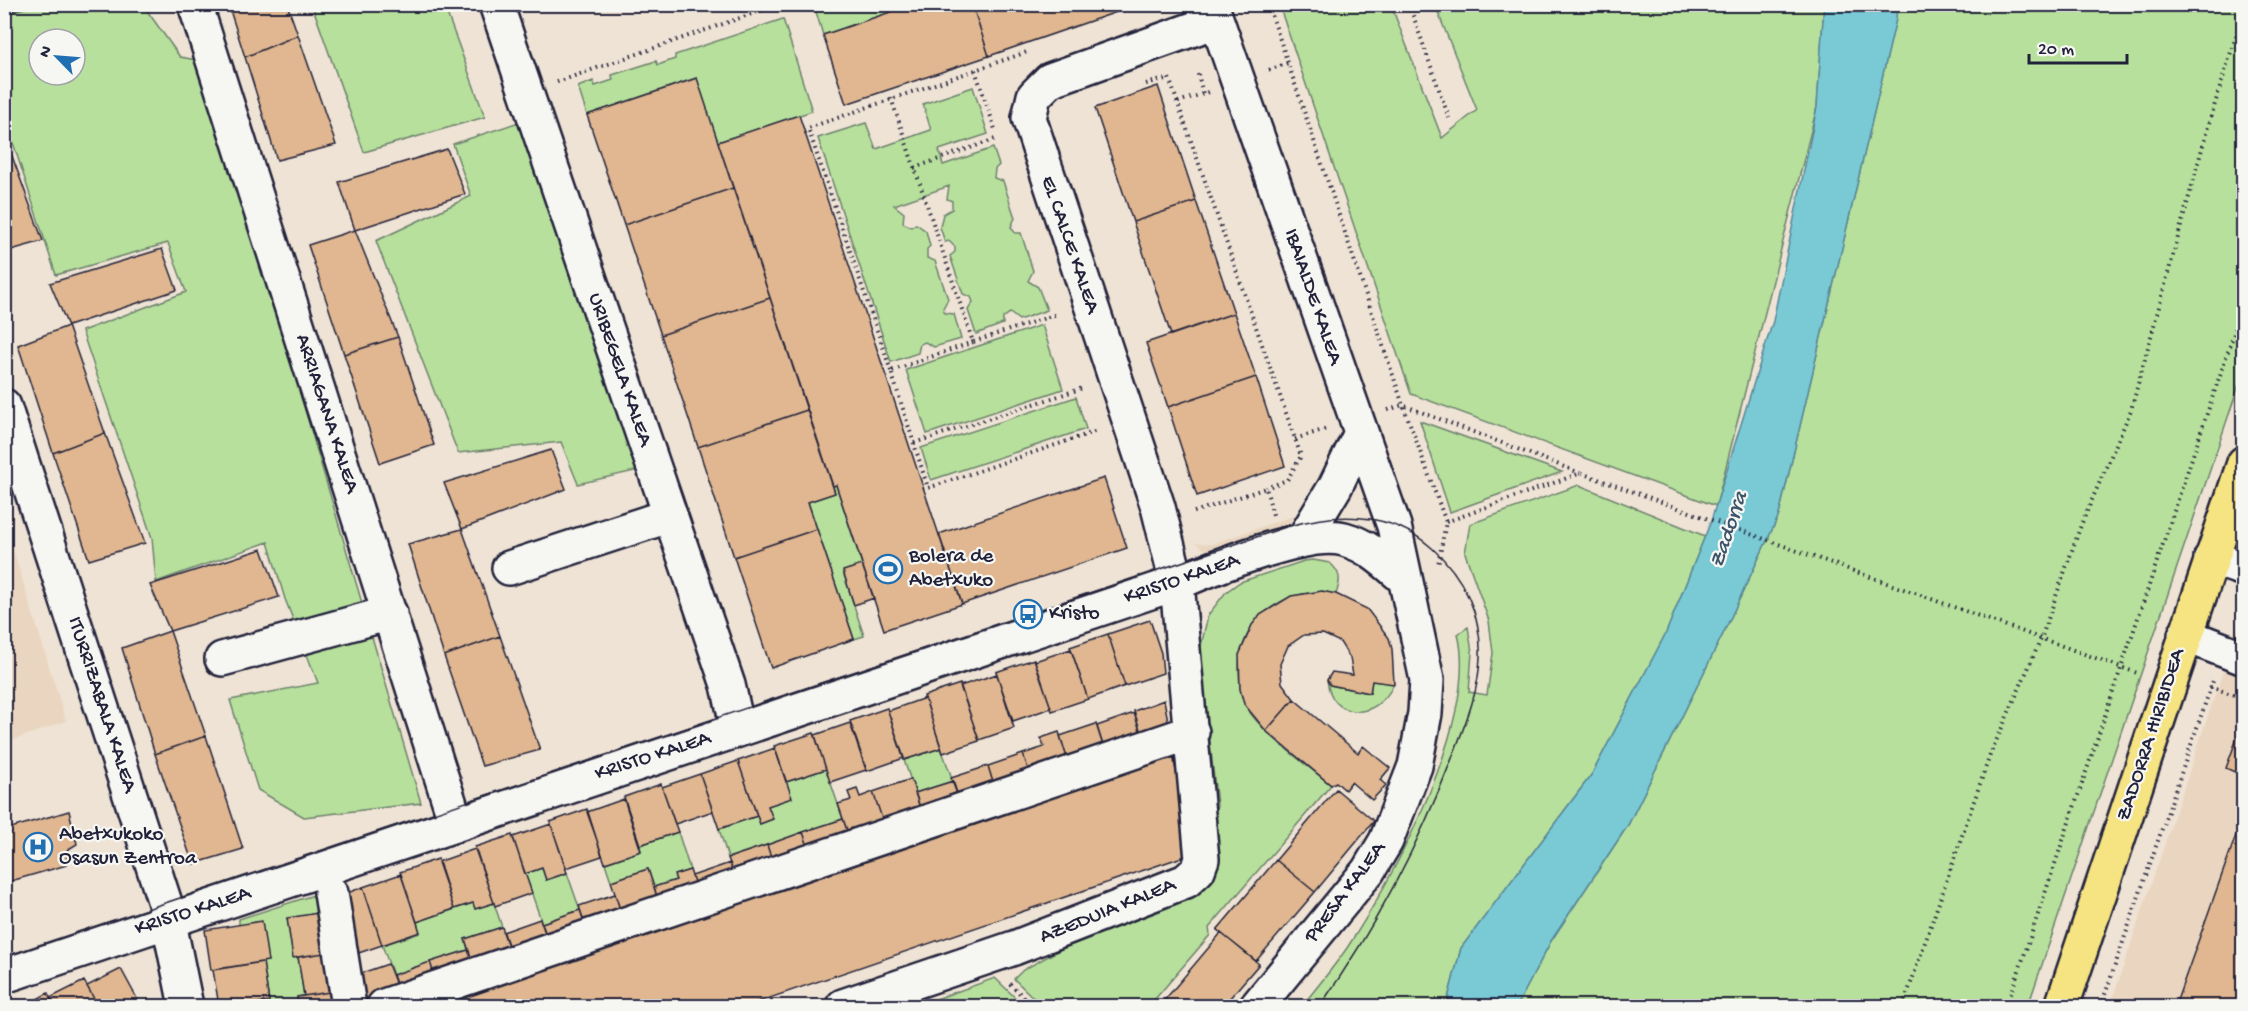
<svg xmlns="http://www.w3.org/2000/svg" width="2248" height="1011" viewBox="0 0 2248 1011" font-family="'Gochi Hand',sans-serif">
<rect width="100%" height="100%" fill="#efe3d5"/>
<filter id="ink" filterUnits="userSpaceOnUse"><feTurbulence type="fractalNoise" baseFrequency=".0167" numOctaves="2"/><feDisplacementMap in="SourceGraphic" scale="12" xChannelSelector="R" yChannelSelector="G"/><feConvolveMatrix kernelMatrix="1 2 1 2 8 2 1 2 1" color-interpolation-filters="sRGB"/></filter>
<g filter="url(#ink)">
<!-- built -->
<path fill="#ead6c0" d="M1293 516 1287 536 1214 556 1191 540 1196 543 1211 544Z
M4 520 66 721 5 743H4Z
M2243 601V1006H2110L2242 615Z"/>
<!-- green -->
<path fill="#b7e09c" stroke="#6c816c" stroke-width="1.5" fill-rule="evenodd" d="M816 4 914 5 823 35 814 5Z
M35 5H143L180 57 202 61 421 803 304 817 258 790 230 700 318 683 285 599 268 542 156 582 152 538 82 331 186 292 168 243 56 275 5 118 4 14ZM39 39H75V75H39Z
M312 5H444L485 117 364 152Z
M1279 5H1391L1442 138 1477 110 1435 5H1824L1817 107 1716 506 1411 394Z
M1897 5H2243V373L2028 1006H1517L1551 941 1628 825 1722 636 1779 515 1896 19Z
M783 19 812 111 718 142 696 78 587 115 578 87 593 81 595 86 613 80 612 75 656 61 658 65 675 59V55Z
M973 87 988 134 939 150 943 165 993 148 999 165 995 169 994 178 1003 181 1015 218 1011 227 1015 233H1021L1033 271 1028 281 1038 287 1047 310 1019 320 1010 313 1003 318V324L976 334 968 310 973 302 971 297 963 294 950 256 955 252V247L949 241 945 242 940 227 943 214 952 209V201L947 199 949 186 894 205 904 213 903 223 911 227 916 224 926 231 930 246 927 249V258L935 261 948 299 943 308 945 313 954 314 961 339 934 347 925 342 920 344 918 353 891 362 818 138 866 123 876 149 931 130 923 104Z
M522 121 652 467 578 484 561 442 458 453 376 241 471 196 453 144Z
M1042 325 1063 389 927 434 906 370Z
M1076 397 1086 429 931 480 921 448Z
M1420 421 1562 472 1450 512Z
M836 485 862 565 843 572 864 636 854 639 808 502 835 492 833 486Z
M1579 485 1705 536 1666 633 1592 774 1461 948 1446 1006H1302C1317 987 1333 968 1347 948 1394 878 1479 718 1458 634L1468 627 1472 652 1469 692 1487 695 1493 653 1489 621 1465 553 1470 524Z
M1313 560 1330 563C1341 573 1341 580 1336 594 1286 584 1238 620 1239 671 1240 682 1239 693 1244 703 1257 730 1307 765 1331 785L1209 928 1210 935 1149 1006H1042L1014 979 1023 970 1099 928 1191 891 1217 805 1202 671 1201 646 1208 615 1226 592 1240 582 1304 561Z
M1327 680 1330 685 1370 693 1372 681 1394 684C1376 722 1331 720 1327 680Z
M941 748 953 781 915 793 904 760Z
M826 769 843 819 728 858 719 829 757 816 760 824 772 819 768 806 786 782Z
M678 832 690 870 675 875 676 880 654 887 648 869 611 881 605 863 641 851 640 845Z
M542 868 546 880 567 873 580 910 542 923 525 874Z
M320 893 324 912 287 918 293 957H298L304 996 297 997 298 1006H265L264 1002 269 1001 263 962 268 961 239 925V919Z
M473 903H494L502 927 465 939 468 950 393 975 382 945 420 933 417 922Z
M995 978 1024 1006H938L936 999Z"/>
<!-- water -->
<path fill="#7acad6" stroke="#578798" stroke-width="1.5" d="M1824 5H1897L1896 19 1779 515 1722 636 1628 825 1551 941 1517 1006H1446L1461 948 1592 774 1666 633 1711 521 1773 321 1817 107Z"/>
<!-- building -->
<path fill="#e0b790" stroke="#22223b" stroke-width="1.5" d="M4 4H29L4 14Z
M228 4H287L298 35 245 57Z
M914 4H972L989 56 846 104 823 35Z
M972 4H1140L989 56Z
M298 35 336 145 277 160 245 57Z
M697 78 733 188 624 225 587 115Z
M1158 86 1196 201 1133 222 1095 108Z
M799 115 962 604 884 630 836 485 833 486 718 142Z
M4 134 43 241 4 252Z
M447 149 465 194 355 230 339 182Z
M733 188 770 298 661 335 624 225Z
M1196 201 1234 313 1171 335 1133 222Z
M355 230 398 337 344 354 308 245Z
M162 249 177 290 68 326 50 283Z
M770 298 807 410 698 447 661 335Z
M1234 313 1256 377 1168 407 1146 343Z
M68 326 105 433 53 453 18 345Z
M398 337 434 445 380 463 344 354Z
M1256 377 1285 466 1197 496 1168 407Z
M807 410 835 493 808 502 817 529 734 557 698 447Z
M105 433 145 543 89 560 53 453Z
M551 450 566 489 462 529 444 483Z
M1104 478 1127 548 962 604 939 534Z
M462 529 500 636 444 656 408 544Z
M817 529 854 639 771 668 734 557Z
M262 549 279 597 170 631 150 585Z
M862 565 874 598 854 605 843 571Z
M1322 591 1336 594 1367 609 1389 638 1392 649 1394 684 1372 681 1370 693 1330 685 1327 680 1332 672 1353 675 1350 658 1340 642 1323 634 1304 635 1288 646 1280 664 1282 683 1294 699 1266 731 1244 704 1240 689 1239 655 1252 625 1260 615 1291 596Z
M1150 620 1161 653 1163 673 1125 686 1108 634Z
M170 631 206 736 155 754 122 648Z
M1108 634 1125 686 1088 699 1070 647Z
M500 636 540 750 482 766 444 656Z
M1071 649 1088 699 1052 711 1035 661Z
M1034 659 1051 708 1013 721 996 672Z
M997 674 1014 728 979 740 960 686Z
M960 684 979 741 943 753 924 696Z
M925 698 941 748 904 760 888 711Z
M1294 699 1358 753 1363 746 1390 768 1380 780 1386 785 1372 800 1351 782 1345 790 1336 782 1331 785 1266 731Z
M1164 700 1170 731 1144 742 1134 711Z
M887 708 904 758 867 771 850 721Z
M1134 713 1144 742 1106 755 1097 726Z
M2244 719V776L2226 768Z
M850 723 866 770 830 782 815 735Z
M1096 724 1106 755 1070 767 1060 736Z
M1059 732 1070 767 1032 780 1023 754 1044 747 1041 738Z
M814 733 826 769 786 782 774 746Z
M206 736 243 849 193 864 155 754Z
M775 748 792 798 768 806 773 819 760 824 738 761Z
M1172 749 1191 854 746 1006H403Z
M1023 754 1032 780 996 792 988 766Z
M738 761 757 816 719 829 700 774Z
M988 766 996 792 961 805 951 778Z
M700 774 713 811 675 824 662 787Z
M911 779 923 817 886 830 873 792Z
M953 781 961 805 923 817 915 793Z
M661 784 678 832 640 845 624 797Z
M857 789 860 797 873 792 886 830 851 842 838 804 851 800 848 792Z
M1336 789 1374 821 1315 892 1276 860Z
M624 799 641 851 605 863 587 812Z
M587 809 602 856 566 868 550 822Z
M69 811 77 844 67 850V865L4 883V830Z
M2244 813V1006H2175Z
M843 819 851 842 811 855 803 832Z
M551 824 567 873 546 880 542 868 525 874 513 837Z
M803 832 811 855 774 867 767 845Z
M512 835 532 893 495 906 475 847Z
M767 845 774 867 736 881 728 858Z
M475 849 494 903 475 909 473 903 454 909 438 862Z
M438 859 454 909 417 922 400 872Z
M1276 860 1315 892 1256 961 1217 930Z
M730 863 736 881 698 894 692 876Z
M648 869 660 906 623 919 611 881Z
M690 870 698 894 660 906 654 887 676 880 674 875Z
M401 874 420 932 382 945 363 887Z
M363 887 382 945 350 956 342 895Z
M615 894 623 919 587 931 579 906Z
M580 910 587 931 549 944 542 923Z
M324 912 331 952 293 958 287 918Z
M540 919 549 944 512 957 503 932Z
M262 921 268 961 211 970 205 930Z
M502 927 512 957 475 969 465 939Z
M1221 933 1259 964 1223 1006H1167L1162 1003Z
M468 950 475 969 437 983 430 962Z
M331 952 336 991 304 996 298 957Z
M263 962 269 1002 219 1006 213 970Z
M430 962 437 983 400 995 393 975Z
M388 964 400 995 366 1006H358L353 976Z
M121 969 141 1006H98L87 986Z
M84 981 98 1006H54L50 998Z
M336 991 338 1006H298L297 997Z
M48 993 54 1006H22L30 1003Z
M264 1002 265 1006H235Z"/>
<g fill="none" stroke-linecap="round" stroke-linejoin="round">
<!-- minor casing -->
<g stroke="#22223b" stroke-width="38">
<path id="minor" d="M195 4 456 823
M496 4 728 685 738 729
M1211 4 1394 526 1427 680 1425 713 1415 766 1386 841 1368 871 1257 1006
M4 406 165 903 186 1006
M1303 540 1335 487 1360 435
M2211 558 2244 569
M509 568 668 516
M2185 635 2244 658
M222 659 390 613
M331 893 349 1006
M4 976 1177 583C1212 568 1308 529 1344 539 1369 546 1386 563 1405 579
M384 1006 1192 732
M843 1006 1014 948 1186 881 1198 870 1202 859 1177 583 1158 507 1029 118 1034 96 1050 80 1216 21"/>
</g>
<!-- major casing -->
<g stroke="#22223b" stroke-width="38">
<path id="major" d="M2062 1006 2244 463"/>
</g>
<!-- path -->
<path stroke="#22223b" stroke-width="4" stroke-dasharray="1.5 4.5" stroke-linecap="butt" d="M1268 4 1403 405 1580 473
M1409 4 1449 118
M975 70 995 129
M1269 70 1288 63
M1198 74 1203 94
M557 82 780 4
M1146 84 1169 78 1301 456 1287 480 1266 488
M891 98 973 342 1057 314
M1178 102 1208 92
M914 168 998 138
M973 342 891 371 928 488 1097 431
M891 371 808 128 1030 51
M1388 410 1403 405 1446 522 1438 565
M1295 439 1326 429
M914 443 1083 388
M1194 512 1266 488 1273 515
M1446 522 1581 473 2140 674
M2210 687 2244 698
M1010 984 1033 1006
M1903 1006 1990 755 2041 639 2081 525 2131 410 2209 123 2244 10
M2007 1006 2244 304
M2101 1006 2213 681"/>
<!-- minor -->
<use href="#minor" stroke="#f6f6f2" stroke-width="33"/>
<!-- major -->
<use href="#major" stroke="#f6e381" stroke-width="33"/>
<!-- tram -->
<path stroke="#22223b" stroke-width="1.5" d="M4 957 1286 527C1335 512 1391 511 1432 548 1463 576 1482 614 1480 657 1479 691 1466 722 1454 753 1420 842 1375 928 1320 1006"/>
</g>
</g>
<!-- icons -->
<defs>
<g id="stadium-ring" transform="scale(1.5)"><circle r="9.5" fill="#f6f6f2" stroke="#1f6fb2" stroke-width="1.5"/><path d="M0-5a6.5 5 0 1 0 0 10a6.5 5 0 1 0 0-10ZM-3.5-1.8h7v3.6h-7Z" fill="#1f6fb2"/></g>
<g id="bus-ring" transform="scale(1.5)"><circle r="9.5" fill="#f6f6f2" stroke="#1f6fb2" stroke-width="1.5"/><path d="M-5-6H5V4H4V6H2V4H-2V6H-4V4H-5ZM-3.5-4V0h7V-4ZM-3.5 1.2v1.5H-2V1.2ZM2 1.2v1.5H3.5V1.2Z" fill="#1f6fb2"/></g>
<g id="hospital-ring" transform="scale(1.5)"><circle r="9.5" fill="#f6f6f2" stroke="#1f6fb2" stroke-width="1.5"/><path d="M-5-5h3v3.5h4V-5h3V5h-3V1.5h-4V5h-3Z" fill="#1f6fb2"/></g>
</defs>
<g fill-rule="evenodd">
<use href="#stadium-ring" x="888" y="569"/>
<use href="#bus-ring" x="1028" y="614"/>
<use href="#hospital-ring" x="38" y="847"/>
</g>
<g text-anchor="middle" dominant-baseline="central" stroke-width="4.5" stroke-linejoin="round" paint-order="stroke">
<!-- street labels -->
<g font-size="21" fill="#22223b" stroke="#f6f6f2">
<text transform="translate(1069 245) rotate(71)">EL CALCE KALEA</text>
<text transform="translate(1312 297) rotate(71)">IBAIALDE KALEA</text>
<text transform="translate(619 370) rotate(71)">URIBEGELA KALEA</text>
<text transform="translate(326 414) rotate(72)">ARRIAGANA KALEA</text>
<text transform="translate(1182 580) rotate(-19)">KRISTO KALEA</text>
<text transform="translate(101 705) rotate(72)">ITURRIZABALA KALEA</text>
<text transform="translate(2152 735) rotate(-72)">ZADORRA HIRIBIDEA</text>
<text transform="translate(653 757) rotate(-18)">KRISTO KALEA</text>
<text transform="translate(1346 893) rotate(-53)">PRESA KALEA</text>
<text transform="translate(193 912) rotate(-18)">KRISTO KALEA</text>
<text transform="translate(1108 912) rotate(-22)">AZEDUIA KALEA</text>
</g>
<!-- poi labels -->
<g font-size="21" fill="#22223b" stroke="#f6f6f2" text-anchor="start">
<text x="909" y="557">Bolera de<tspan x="909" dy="24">Abetxuko</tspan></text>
<text x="1049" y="614">Kristo</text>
<text x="59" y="835">Abetxukoko<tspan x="59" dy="24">Osasun Zentroa</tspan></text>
</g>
<!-- water labels -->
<g font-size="22" font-style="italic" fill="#3c546a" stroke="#f6f6f2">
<text transform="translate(1730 530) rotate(-71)">Zadorra</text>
</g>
</g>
<!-- margin -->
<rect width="2248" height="1011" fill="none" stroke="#f6f6f2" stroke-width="24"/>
<rect x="12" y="12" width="2224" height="987" fill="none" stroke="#22223b" stroke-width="2" filter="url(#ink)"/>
<!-- north arrow -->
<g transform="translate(57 57) rotate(295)"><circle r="28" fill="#f6f6f2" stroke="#a1a1a9" stroke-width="1.5"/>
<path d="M0-4.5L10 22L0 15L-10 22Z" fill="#1f6fb2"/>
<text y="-9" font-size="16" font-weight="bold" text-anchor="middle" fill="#22223b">N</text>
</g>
<!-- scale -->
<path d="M2029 54v9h98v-9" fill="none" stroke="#22223b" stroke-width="3"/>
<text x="2038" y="54" font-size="18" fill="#22223b" stroke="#f6f6f2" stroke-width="4.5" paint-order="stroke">20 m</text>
</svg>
